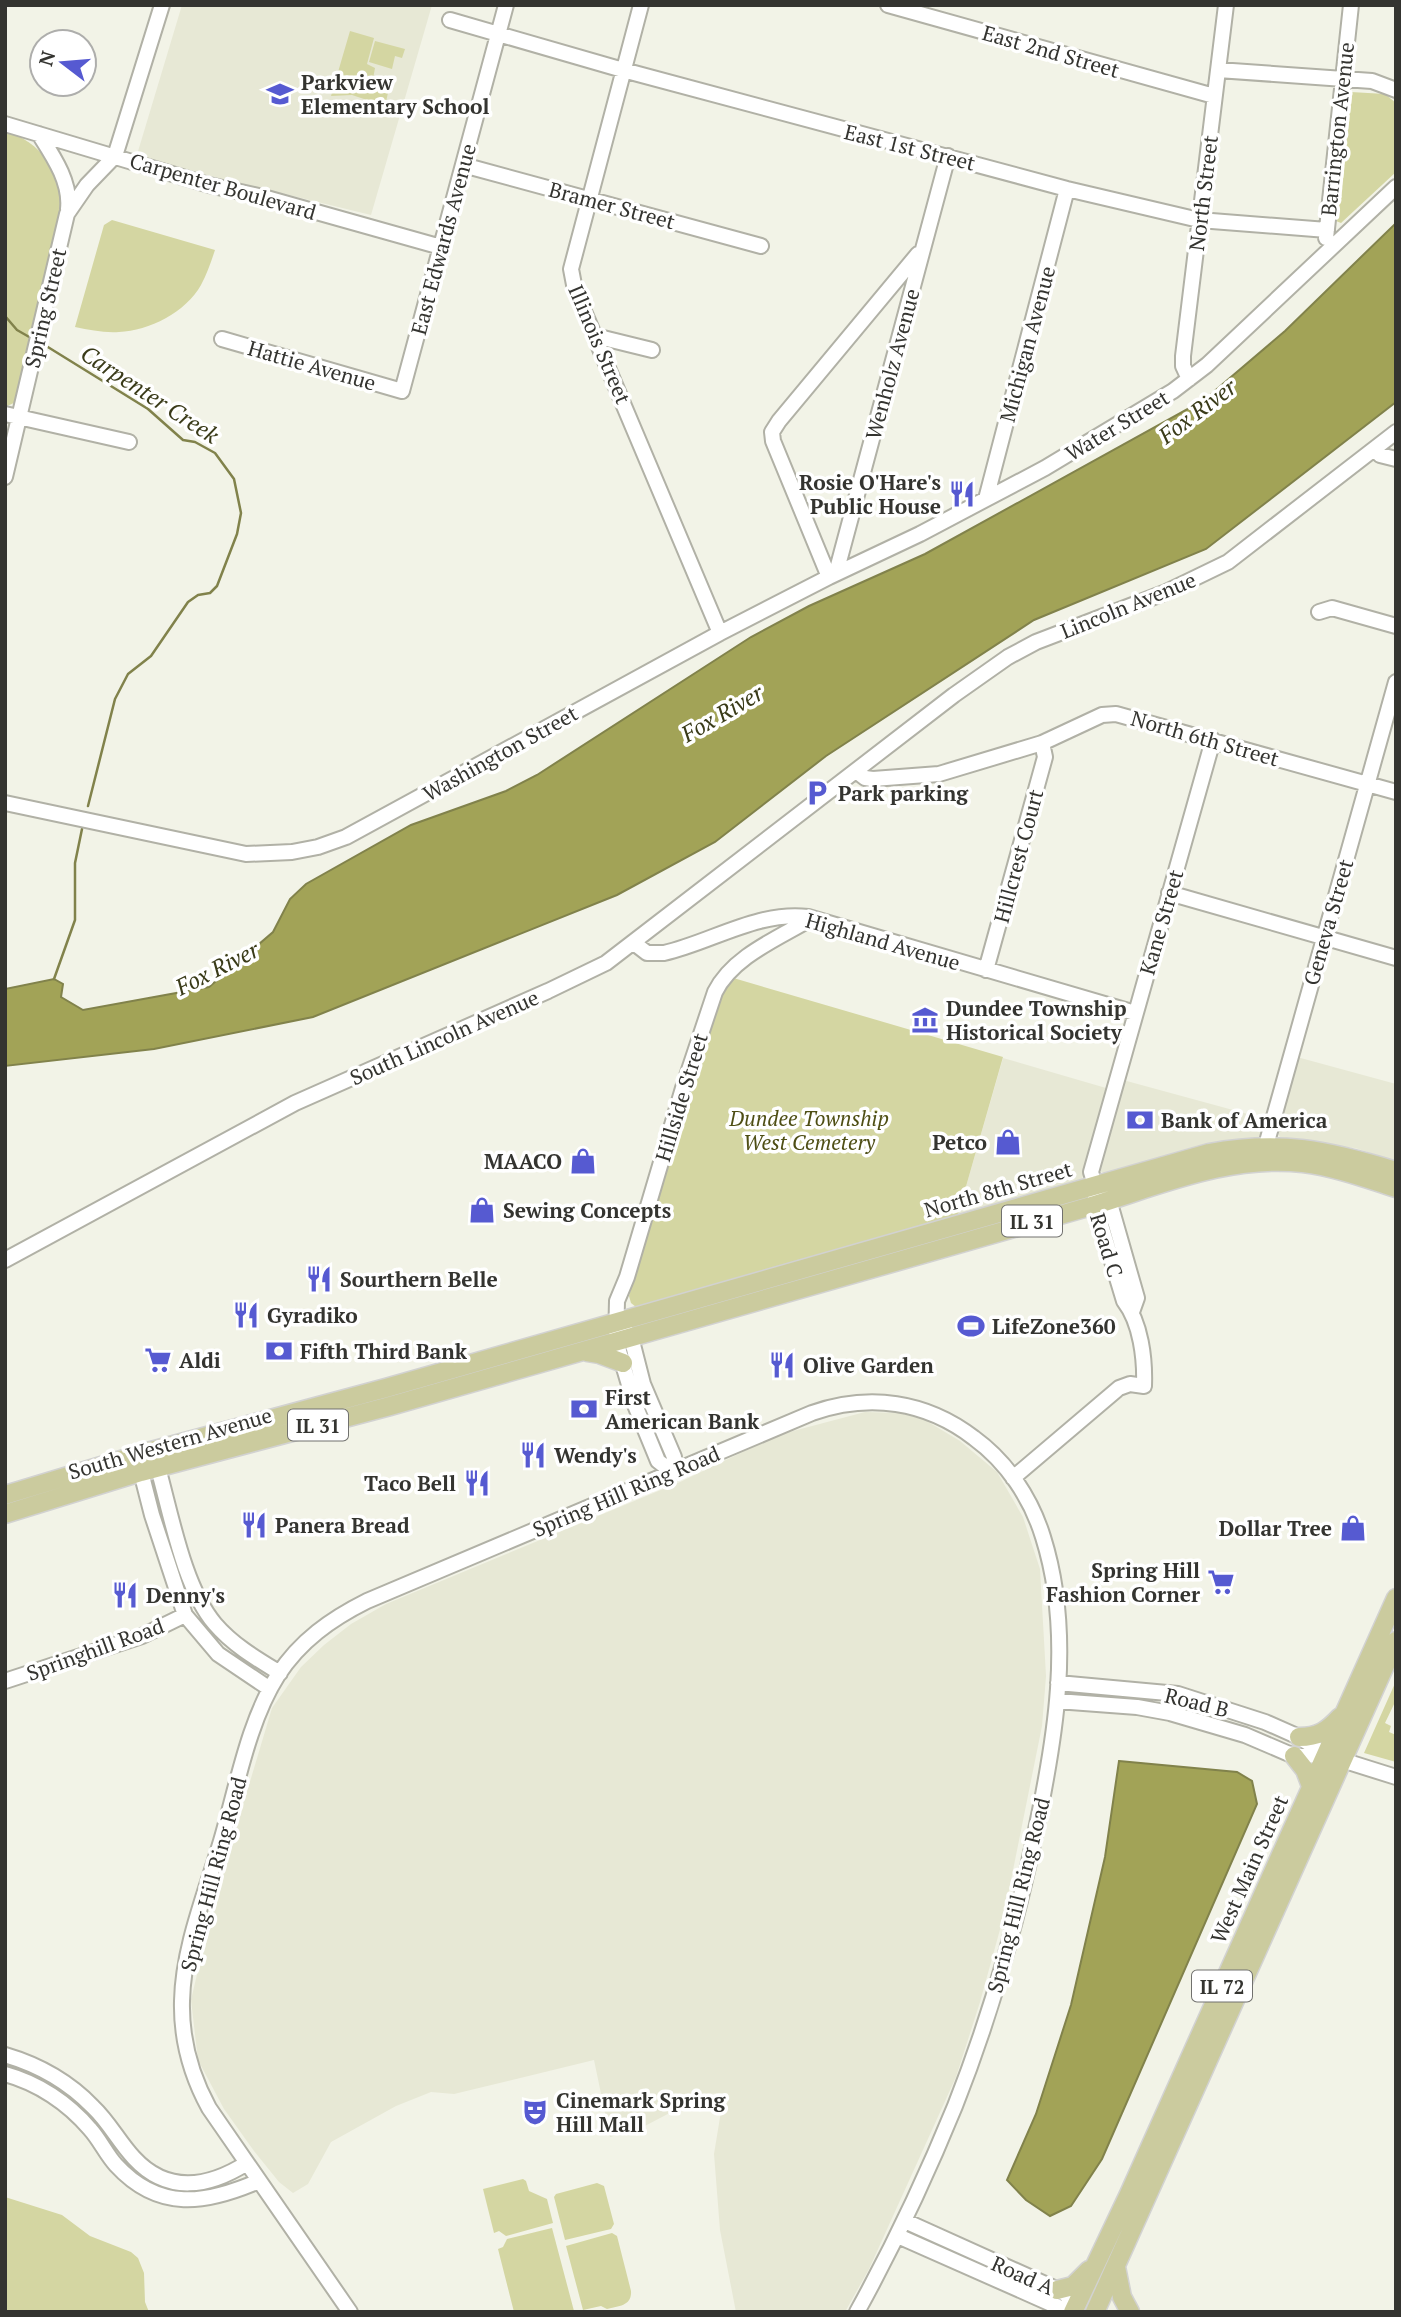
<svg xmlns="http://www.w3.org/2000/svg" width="1401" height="2317" viewBox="0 0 1401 2317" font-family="'PT Serif',serif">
<rect width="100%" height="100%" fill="#f2f3e7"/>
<!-- built -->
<path fill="#e7e8d5" d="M182 5H432L371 215 136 158Z
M1297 1057 1396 1084V1161L1355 1148 1311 1144 1280 1137 1277 1132 1278 1126Z
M1003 1058 1106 1088 1081 1183 957 1218Z
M1123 1080 1266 1119 1261 1133 1258 1138 1252 1140 1106 1174 1100 1171 1099 1167Z
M865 1412 900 1413 925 1420 960 1441 997 1472 1023 1517 1040 1569 1046 1676 1042 1726 1004 1915 980 2002 956 2077 869 2269 845 2312H736L720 2230 714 2154 724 2093 706 2094 641 2128 610 2137 594 2060 454 2094 431 2092 396 2106 331 2142 308 2184 293 2193 279 2182 254 2151 224 2109 198 2060 191 2000 214 1902 272 1708 301 1667 324 1645 351 1624 386 1604 680 1482 778 1435Z"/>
<!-- green -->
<path fill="#d4d6a2" d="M350 31 374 38 367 64 375 68 373 79 390 84 385 106 352 95 331 96Z
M375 41 405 49 402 58 395 56 392 69 369 62Z
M1351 92 1385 94 1396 103V172L1341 223 1336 221Z
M5 131C43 143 63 173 61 213L16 402 5 407Z
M112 220 215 250C211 262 207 274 201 285 186 312 149 331 119 332 104 333 90 330 75 327L104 225Z
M730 977 1003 1057 957 1218 636 1307 631 1303 629 1296 718 998Z
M1396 1681V1700L1385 1723 1391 1726 1389 1732 1396 1735V1762L1364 1753Z
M523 2179 526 2181 529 2191 547 2199 553 2223 506 2236 499 2231 494 2233 483 2189Z
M597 2183 604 2186 614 2224 611 2229 565 2240 554 2197 556 2194Z
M5 2197 62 2215 90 2236 131 2252 138 2258 144 2273 145 2302 149 2312H5Z
M552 2228 574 2311 514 2312 498 2249 503 2247 507 2239Z
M612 2233 617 2236 631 2291C632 2306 619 2306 607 2309L601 2306 583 2310 566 2246Z"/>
<!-- water -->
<path fill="#a2a357" stroke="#81824b" stroke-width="2" d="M1396 223V402L1206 549 1034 620 826 756 715 842 617 895 313 1017 154 1049 5 1066V989L54 979 63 984 61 997 83 1010 209 987 273 932 290 899 306 884 411 825 506 791 537 775 751 637 809 606 925 554 1204 400 1285 331Z
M1119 1761 1237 1772 1252 1781 1257 1804 1102 2159 1071 2206 1050 2216 1026 2200 1007 2180 1036 2114 1071 2005 1105 1857Z"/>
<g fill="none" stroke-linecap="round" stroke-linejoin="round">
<!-- stream -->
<path stroke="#81824b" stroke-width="2.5" d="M5 316 17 330 31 338
M43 344 148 409 183 440 195 442 215 453 234 479 241 513 237 534 217 586 210 593 198 595 188 602 151 656 128 674 115 699 88 806
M54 979 75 920V863L82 829"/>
<!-- minor casing -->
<g stroke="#b1b1a6" stroke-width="18">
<path id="minor" d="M641 5 571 269 575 290 720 633
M888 5 1214 96
M450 20 623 70 1067 189 1199 220 1327 230
M1218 70 1372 81 1396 90
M5 124 209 185 263 197 441 247
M39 134C53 156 71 182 68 209
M463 165 761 246
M1326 238 1351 5
M595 336 652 350
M222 339 402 391 506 5
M1189 379 1183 366V356L1226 5
M5 414 129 442
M1375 449 1380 455 1396 459
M5 477 67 214 87 185 115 156 162 5
M986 499 1067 189
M836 573 948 156
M829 577 773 441 772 432 779 421 918 254
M1319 612 1332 608 1396 626
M856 771 865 778 873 779 939 774 1042 743 1102 715 1116 714 1396 792
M5 803 246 854 292 852 318 847 346 837 720 633 829 577 920 534 1045 468 1173 391 1207 365 1396 187
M1169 893 1396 958
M634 943 647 953H664C712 942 757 911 808 917L1135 1013
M986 970 1045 757 1042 743
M1263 1156 1396 682
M5 1260 295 1103 548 991 606 963 954 695 1008 657 1036 642 1164 593 1228 562 1396 432
M1132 1312 1137 1298 1109 1200 1095 1185 1091 1172 1213 740
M625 1330 631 1337 643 1384 674 1457 672 1472
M143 1461 141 1472 152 1515 185 1615 218 1654 270 1689
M152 1462 158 1468C171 1514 184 1588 215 1624 233 1645 257 1659 280 1673
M672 1472 658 1461 635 1405 616 1341 617 1301 627 1277 683 1088 715 992C733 956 779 938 812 918
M1013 1478 1119 1388 1130 1384 1144 1386C1145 1359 1141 1323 1124 1301L1095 1205V1196
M5 1681 142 1636 185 1615
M1058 1683 1178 1694 1265 1722 1299 1737 1326 1755 1396 1777
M1057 1701 1137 1707 1170 1713 1245 1735 1294 1756 1326 1755
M5 2055C39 2065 69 2082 93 2107 109 2122 119 2142 134 2158 168 2195 209 2187 247 2163
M5 2074C38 2083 68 2103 90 2129 100 2140 106 2154 116 2165 159 2212 206 2204 259 2181
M898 2236 1056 2306 1063 2309 1075 2307 1065 2293 905 2221
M350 2312 209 2108C191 2075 181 2039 182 2001 183 1947 206 1892 221 1841 237 1787 248 1722 278 1675 300 1641 331 1619 367 1601L812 1413C869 1393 926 1401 974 1438 1007 1462 1031 1498 1043 1537 1074 1635 1055 1742 1034 1839 1015 1930 989 2020 955 2106 926 2177 894 2245 857 2312"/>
</g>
<!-- major casing -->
<g stroke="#d2d2d1" stroke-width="21">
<path id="major" d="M587 1352 599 1354 623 1363
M5 1495 144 1453 386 1388 1209 1153C1281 1140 1327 1150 1396 1171
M5 1514 141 1472 390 1406 1095 1205C1163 1184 1230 1155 1303 1163 1335 1167 1365 1178 1396 1188
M1299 1737C1318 1737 1327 1731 1340 1717
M1294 1756 1305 1770 1311 1786
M1116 2267 1122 2297 1130 2312
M1057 2290 1073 2286 1089 2270
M1073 2312 1129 2194 1396 1598
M1095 2312 1396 1641"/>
</g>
<!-- minor -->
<use href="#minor" stroke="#fff" stroke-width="14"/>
<!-- major -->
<use href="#major" stroke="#cbcb9e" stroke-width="18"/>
</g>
<!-- icons -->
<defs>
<g id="school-bare" transform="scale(2.1)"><path d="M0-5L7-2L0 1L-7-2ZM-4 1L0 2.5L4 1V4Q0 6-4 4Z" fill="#565ad1" stroke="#fff" stroke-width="2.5" paint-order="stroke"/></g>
<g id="restaurant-bare" transform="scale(2.1)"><path d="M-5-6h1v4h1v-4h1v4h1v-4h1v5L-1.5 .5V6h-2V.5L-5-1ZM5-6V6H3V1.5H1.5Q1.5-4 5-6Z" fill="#565ad1" stroke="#fff" stroke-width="2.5" paint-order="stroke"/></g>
<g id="parking-bare" transform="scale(2.1)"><path d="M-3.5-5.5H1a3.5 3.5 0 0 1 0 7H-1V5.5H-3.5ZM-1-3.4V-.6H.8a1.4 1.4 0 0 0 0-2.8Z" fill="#565ad1" stroke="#fff" stroke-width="2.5" paint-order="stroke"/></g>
<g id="museum-bare" transform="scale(2.1)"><path d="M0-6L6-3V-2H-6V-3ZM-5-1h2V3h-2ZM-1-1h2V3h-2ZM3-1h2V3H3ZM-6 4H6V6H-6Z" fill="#565ad1" stroke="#fff" stroke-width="2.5" paint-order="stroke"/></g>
<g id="bank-bare" transform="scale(2.1)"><path d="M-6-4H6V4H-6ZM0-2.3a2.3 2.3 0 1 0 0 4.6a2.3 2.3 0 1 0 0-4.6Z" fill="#565ad1" stroke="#fff" stroke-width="2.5" paint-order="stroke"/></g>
<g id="shop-bare" transform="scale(2.1)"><path d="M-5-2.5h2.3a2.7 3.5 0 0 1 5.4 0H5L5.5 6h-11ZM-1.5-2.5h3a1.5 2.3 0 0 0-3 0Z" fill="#565ad1" stroke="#fff" stroke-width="2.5" paint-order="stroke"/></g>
<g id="stadium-bare" transform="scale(2.1)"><path d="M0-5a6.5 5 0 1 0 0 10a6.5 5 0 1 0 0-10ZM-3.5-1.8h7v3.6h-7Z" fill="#565ad1" stroke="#fff" stroke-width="2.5" paint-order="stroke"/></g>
<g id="supermarket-bare" transform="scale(2.1)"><path d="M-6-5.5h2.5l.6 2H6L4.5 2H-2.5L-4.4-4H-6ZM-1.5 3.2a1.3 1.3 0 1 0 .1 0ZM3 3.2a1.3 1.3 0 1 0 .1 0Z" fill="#565ad1" stroke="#fff" stroke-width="2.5" paint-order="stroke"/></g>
<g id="theatre-bare" transform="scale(2.1)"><path d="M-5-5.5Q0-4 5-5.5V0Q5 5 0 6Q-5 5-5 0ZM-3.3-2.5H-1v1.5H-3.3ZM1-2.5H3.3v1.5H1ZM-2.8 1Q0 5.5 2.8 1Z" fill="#565ad1" stroke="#fff" stroke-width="2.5" paint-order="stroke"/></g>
</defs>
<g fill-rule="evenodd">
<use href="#school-bare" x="280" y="94"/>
<use href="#restaurant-bare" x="962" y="494"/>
<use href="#parking-bare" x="817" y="793"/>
<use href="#museum-bare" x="925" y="1020"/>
<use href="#bank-bare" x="1140" y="1120"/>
<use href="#shop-bare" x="1008" y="1142"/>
<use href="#shop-bare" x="583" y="1161"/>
<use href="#shop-bare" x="482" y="1210"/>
<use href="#restaurant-bare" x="319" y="1279"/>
<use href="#restaurant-bare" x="246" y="1315"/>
<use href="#stadium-bare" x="971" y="1326"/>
<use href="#bank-bare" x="279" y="1351"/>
<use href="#supermarket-bare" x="158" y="1360"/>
<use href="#restaurant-bare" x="782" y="1365"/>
<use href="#bank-bare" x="584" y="1409"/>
<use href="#restaurant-bare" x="533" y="1455"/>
<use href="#restaurant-bare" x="477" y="1483"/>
<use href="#restaurant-bare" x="254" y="1525"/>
<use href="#shop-bare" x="1353" y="1528"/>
<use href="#supermarket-bare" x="1221" y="1582"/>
<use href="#restaurant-bare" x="125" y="1595"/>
<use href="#theatre-bare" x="535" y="2112"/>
</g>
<g text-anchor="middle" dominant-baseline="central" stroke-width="7" stroke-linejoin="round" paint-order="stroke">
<!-- shield labels -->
<g fill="#fff" stroke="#71716e" stroke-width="2">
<rect x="1002" y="1205.5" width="60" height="31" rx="5"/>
<rect x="288" y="1409.5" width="60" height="31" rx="5"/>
<rect x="1192" y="1970.5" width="60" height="31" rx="5"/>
</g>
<g font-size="19" font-weight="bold" fill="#343430">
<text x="1032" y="1221">IL 31</text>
<text x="318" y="1425">IL 31</text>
<text x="1222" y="1986">IL 72</text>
</g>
<!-- street labels -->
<g font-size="21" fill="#343430" stroke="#fff">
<text transform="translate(1051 51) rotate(16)">East 2nd Street</text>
<text transform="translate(1337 129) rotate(-84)">Barrington Avenue</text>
<text transform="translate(910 147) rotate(14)">East 1st Street</text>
<text transform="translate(223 186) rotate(16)">Carpenter Boulevard</text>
<text transform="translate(1203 193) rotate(-83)">North Street</text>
<text transform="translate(612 205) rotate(15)">Bramer Street</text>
<text transform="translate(443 239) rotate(-75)">East Edwards Avenue</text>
<text transform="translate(45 308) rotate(-77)">Spring Street</text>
<text transform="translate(600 344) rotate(67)">Illinois Street</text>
<text transform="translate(1027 344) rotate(-75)">Michigan Avenue</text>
<text transform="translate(892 364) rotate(-75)">Wenholz Avenue</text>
<text transform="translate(312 365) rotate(16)">Hattie Avenue</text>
<text transform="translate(1117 425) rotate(-31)">Water Street</text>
<text transform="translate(1128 605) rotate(-22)">Lincoln Avenue</text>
<text transform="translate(1205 738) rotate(16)">North 6th Street</text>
<text transform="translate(500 753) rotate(-29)">Washington Street</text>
<text transform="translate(1018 856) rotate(-75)">Hillcrest Court</text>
<text transform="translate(1161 922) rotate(-74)">Kane Street</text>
<text transform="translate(1328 922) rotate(-74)">Geneva Street</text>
<text transform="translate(883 941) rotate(16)">Highland Avenue</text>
<text transform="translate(444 1037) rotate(-24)">South Lincoln Avenue</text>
<text transform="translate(681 1097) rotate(-73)">Hillside Street</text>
<text transform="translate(998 1189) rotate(-16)">North 8th Street</text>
<text transform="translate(1107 1245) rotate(73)">Road C</text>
<text transform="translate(170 1443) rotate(-16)">South Western Avenue</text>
<text transform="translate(626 1491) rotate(-23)">Spring Hill Ring Road</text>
<text transform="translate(95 1649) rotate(-20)">Springhill Road</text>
<text transform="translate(1197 1702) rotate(14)">Road B</text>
<text transform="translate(1249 1869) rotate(-66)">West Main Street</text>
<text transform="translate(213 1874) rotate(-75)">Spring Hill Ring Road</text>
<text transform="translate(1018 1895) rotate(-76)">Spring Hill Ring Road</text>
<text transform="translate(1023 2275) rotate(24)">Road A</text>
</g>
<!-- poi labels -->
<g font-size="21" font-weight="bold" fill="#343430" stroke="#fff" text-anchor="start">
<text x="301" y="82">Parkview<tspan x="301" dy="24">Elementary School</tspan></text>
<text x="941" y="482" text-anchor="end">Rosie O'Hare's<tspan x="941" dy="24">Public House</tspan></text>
<text x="838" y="793">Park parking</text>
<text x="946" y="1008">Dundee Township<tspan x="946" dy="24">Historical Society</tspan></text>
<text x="1161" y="1120">Bank of America</text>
<text x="987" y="1142" text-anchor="end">Petco</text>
<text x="562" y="1161" text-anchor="end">MAACO</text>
<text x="503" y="1210">Sewing Concepts</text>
<text x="340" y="1279">Sourthern Belle</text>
<text x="267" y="1315">Gyradiko</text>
<text x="992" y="1326">LifeZone360</text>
<text x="300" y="1351">Fifth Third Bank</text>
<text x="179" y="1360">Aldi</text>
<text x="803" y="1365">Olive Garden</text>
<text x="605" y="1397">First<tspan x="605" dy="24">American Bank</tspan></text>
<text x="554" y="1455">Wendy's</text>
<text x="456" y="1483" text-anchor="end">Taco Bell</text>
<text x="275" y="1525">Panera Bread</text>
<text x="1332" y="1528" text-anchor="end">Dollar Tree</text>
<text x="1200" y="1570" text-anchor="end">Spring Hill<tspan x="1200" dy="24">Fashion Corner</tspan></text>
<text x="146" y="1595">Denny's</text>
<text x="556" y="2100">Cinemark Spring<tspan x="556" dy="24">Hill Mall</tspan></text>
</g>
<!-- park labels -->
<g font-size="21" font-style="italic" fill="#4e4e14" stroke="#fff">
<text x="809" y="1118">Dundee Township<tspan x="809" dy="24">West Cemetery</tspan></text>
</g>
<!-- water labels -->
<g font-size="23" font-style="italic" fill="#3a3b19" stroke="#fff">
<text transform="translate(150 394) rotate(33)">Carpenter Creek</text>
<text transform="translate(1197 411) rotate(-37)">Fox River</text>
<text transform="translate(722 713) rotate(-30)">Fox River</text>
<text transform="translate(217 968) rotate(-27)">Fox River</text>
</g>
</g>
<!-- border -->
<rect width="1401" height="2317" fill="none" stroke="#343430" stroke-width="14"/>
<!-- north arrow -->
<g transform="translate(63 63) rotate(286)"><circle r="33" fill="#ffffff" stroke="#aeaeac" stroke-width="2"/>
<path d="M0-5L12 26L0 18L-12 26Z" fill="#565ad1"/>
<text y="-10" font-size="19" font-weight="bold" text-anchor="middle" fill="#343430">N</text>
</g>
</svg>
